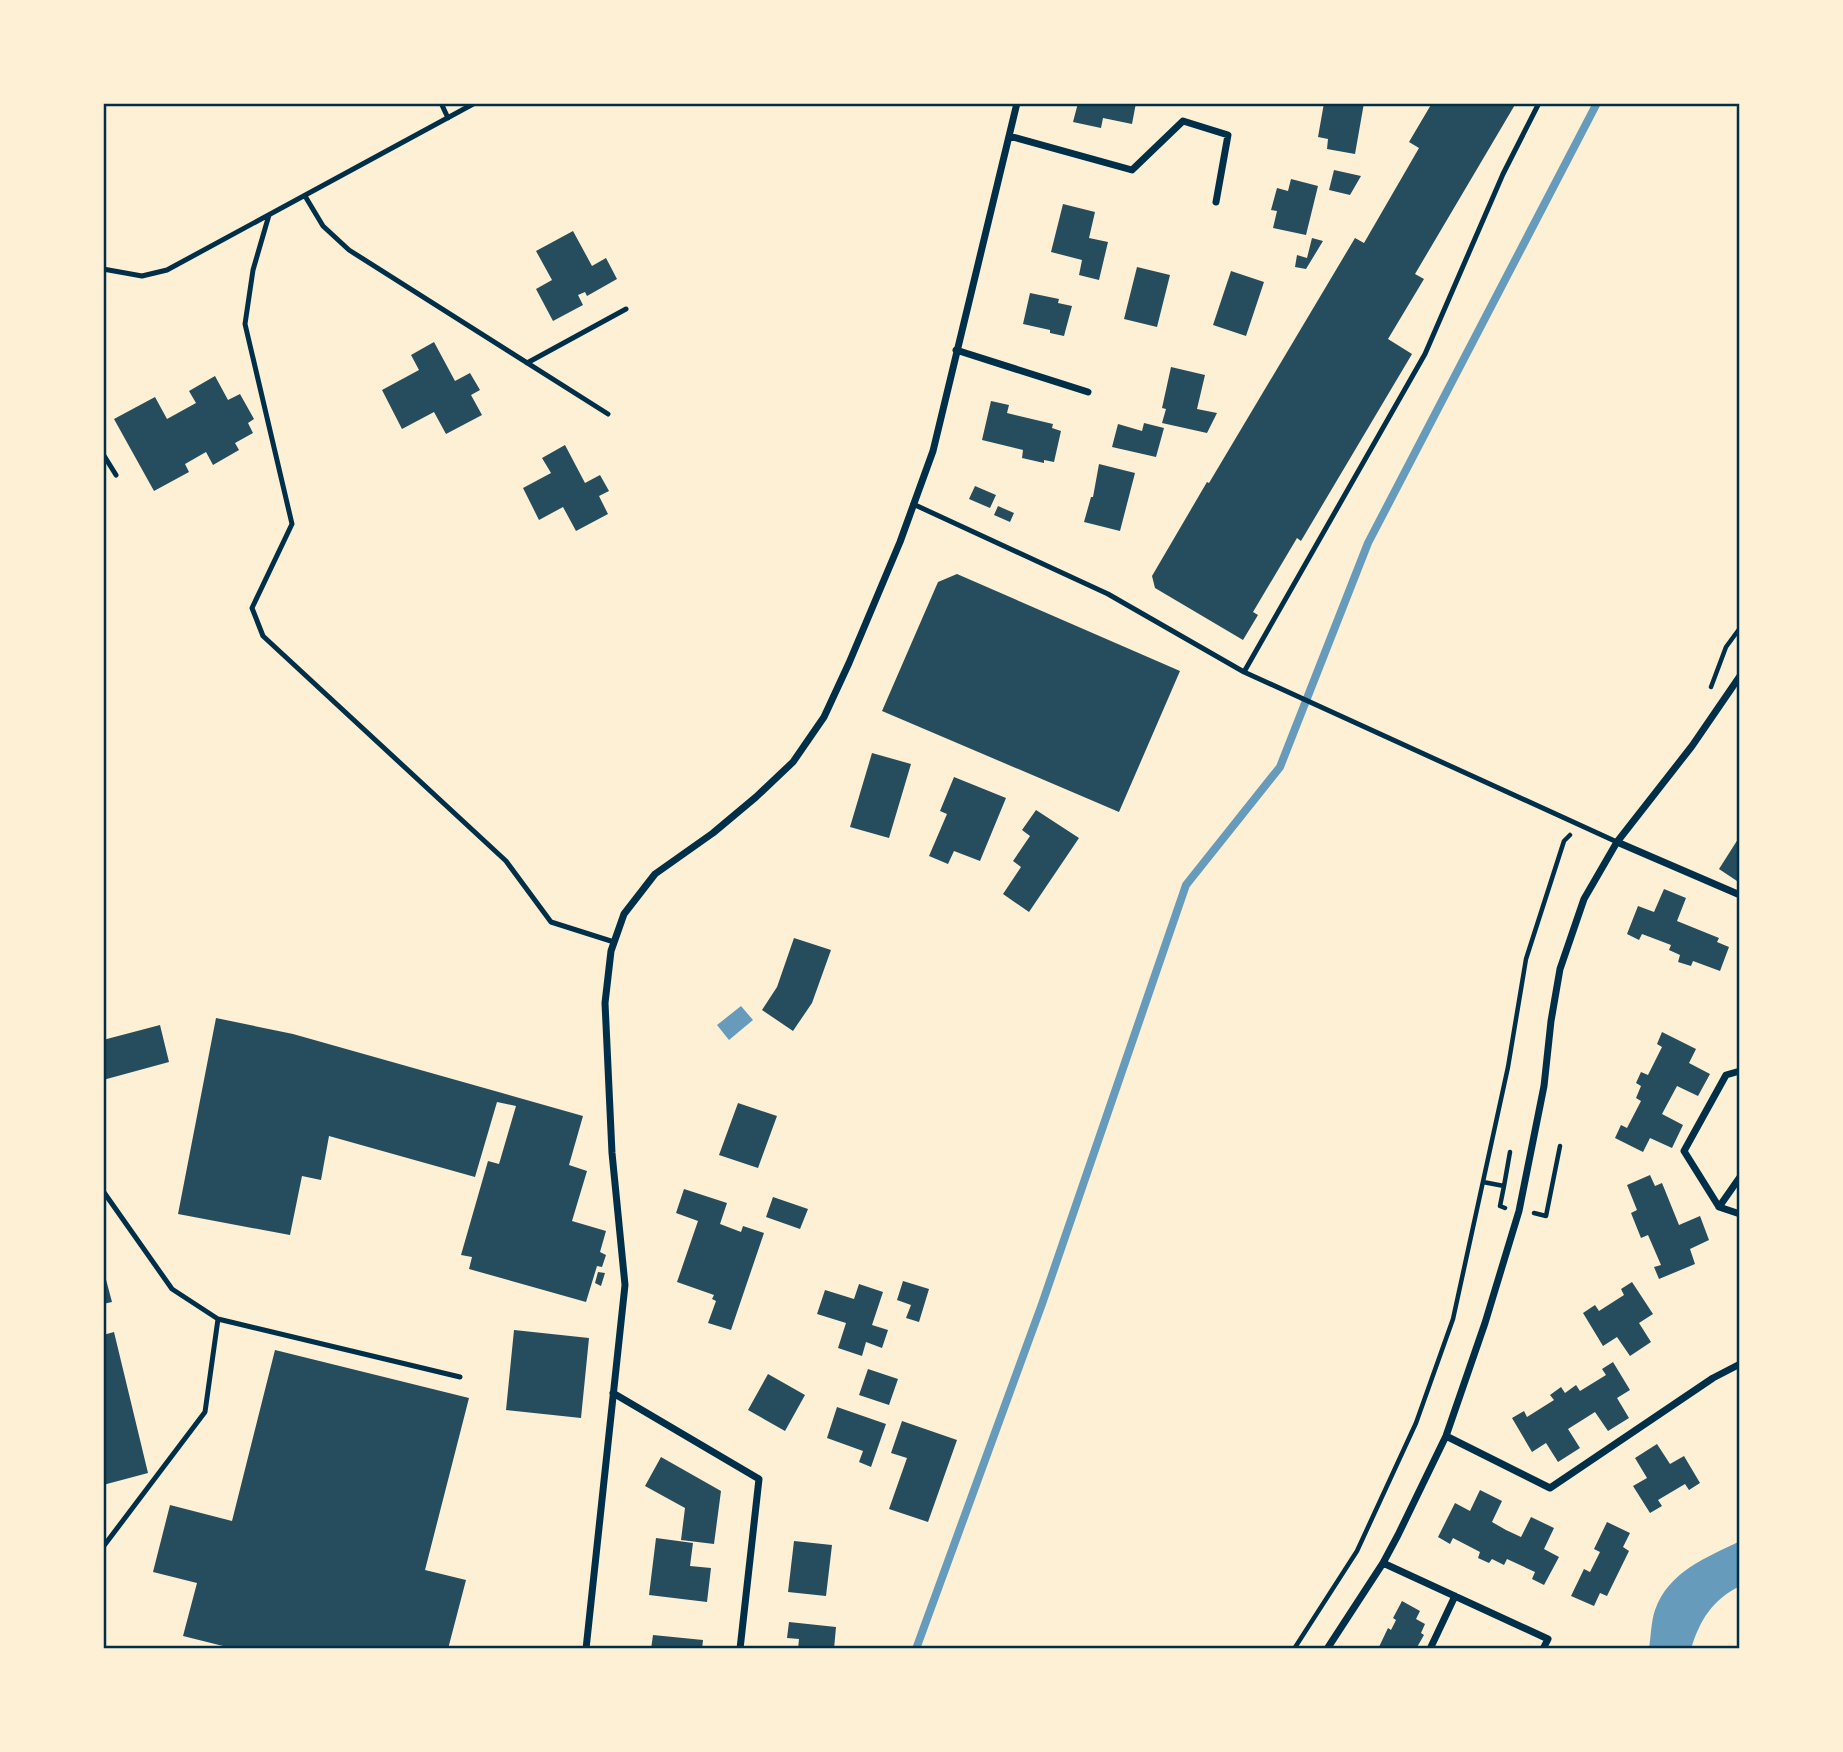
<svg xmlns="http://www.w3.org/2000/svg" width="1843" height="1752" viewBox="0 0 1843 1752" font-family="'Fira Sans Condensed',sans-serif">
<rect width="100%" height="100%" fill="#fdf0d5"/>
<!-- water -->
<path fill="#669bbc" d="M741 1006 753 1020 729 1040 717 1025Z
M1740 1541V1586C1712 1600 1700 1620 1691 1649H1649C1651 1636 1651 1622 1655 1610 1669 1571 1706 1558 1740 1541Z"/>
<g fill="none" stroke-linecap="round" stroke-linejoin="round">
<!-- stream -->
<path stroke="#669bbc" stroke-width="8" d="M916 1649 1042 1304 1186 885 1280 767 1368 543 1597 103"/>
</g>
<!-- building -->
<path fill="#264d5e" d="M1078 103H1136L1132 124 1103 118 1101 128 1073 122Z
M1324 103H1364L1355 154 1327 149 1328 139 1318 137Z
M1432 103H1516L1415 274 1424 279 1388 339 1412 354 1301 541 1297 538 1253 612 1258 615 1243 640 1155 588 1152 576 1207 482 1209 483 1355 238 1364 243 1419 148 1409 142Z
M1334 170 1361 176 1350 195 1329 190Z
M1291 179 1318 186 1306 235 1273 228 1277 211 1271 210 1277 188 1288 191Z
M1063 204 1095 212 1089 238 1108 242 1099 280 1079 275 1082 260 1051 252Z
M573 231 592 266 606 258 617 279 587 296 585 292 578 295 583 305 553 321 536 289 552 280 536 251Z
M1312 238 1323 241 1306 269 1295 267 1297 255 1307 258Z
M1137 267 1170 275 1157 327 1124 319Z
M1231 271 1264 282 1246 336 1213 325Z
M1030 293 1059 299 1058 303 1072 306 1064 336 1050 333V330L1023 324Z
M434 342 455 381 470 373 480 390 471 395 482 415 446 434 434 412 402 429 382 390 419 370 411 355Z
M1171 367 1205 375 1197 409 1217 413 1207 433 1162 423 1166 409 1162 408Z
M215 376 228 400 240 394 254 419 248 423 253 433 235 443 239 450 213 465 206 452 185 464 189 472 154 491 114 419 155 397 167 419 196 403 189 391Z
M991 401 1009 405 1007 413 1053 424 1052 428 1061 431 1054 462 1044 460V463L1022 458 1023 450 982 440Z
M1144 423 1164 428 1156 457 1112 447 1118 424 1142 431Z
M565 445 585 483 600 475 609 491 599 496 608 514 576 531 563 507 539 520 523 488 551 473 542 458Z
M1099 464 1135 473 1120 531 1084 522 1091 497H1093Z
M975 486 996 495 990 508 969 499Z
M998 506 1014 513 1010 522 994 515Z
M957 574 1180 671 1119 812 882 711 938 582Z
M872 753 911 764 889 838 850 827Z
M954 777 1006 798 980 861 954 851 948 864 929 856 947 814 940 811Z
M1036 810 1079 838 1029 912 1003 894 1021 867 1013 861 1030 836 1022 830Z
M1740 836V883L1719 869Z
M1664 889 1686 898 1677 921 1719 938 1717 942 1729 947 1720 971 1693 961 1691 966 1678 962 1680 955 1669 950 1671 945 1642 934 1639 940 1627 934 1638 906 1654 912Z
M794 938 831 950 812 1003 793 1031 762 1010 777 987Z
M216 1018 293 1034 583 1116 569 1165 587 1171 572 1221 606 1231 600 1252 606 1255 602 1267 597 1266 586 1302 469 1269 472 1257 461 1255 488 1161 499 1164 516 1106 497 1102 475 1177 329 1136 321 1180 302 1176 290 1235 178 1214Z
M160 1025 169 1062 103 1080V1040Z
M1662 1032 1696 1049 1689 1063 1710 1074 1698 1096 1677 1086 1662 1114 1683 1125 1672 1148 1650 1138 1643 1152 1615 1138 1621 1125 1627 1128 1641 1101 1636 1098 1641 1086 1636 1083 1641 1072 1648 1075 1662 1047 1657 1044Z
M738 1103 777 1116 758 1168 719 1155Z
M1650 1175 1655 1186 1662 1183 1679 1225 1700 1216 1709 1240 1690 1249 1695 1264 1659 1279 1654 1267 1661 1265 1648 1235 1641 1238 1631 1213 1637 1210 1627 1185Z
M684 1189 727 1203 720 1224 741 1232 743 1226 764 1233 731 1330 708 1323 716 1301 712 1299 714 1295 677 1282 698 1221 676 1213Z
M773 1197 808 1209 800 1229 766 1217Z
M104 1272 112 1302 103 1304V1273Z
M598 1272 605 1273 601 1286 595 1283Z
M903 1281 929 1289 919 1322 906 1318 911 1305 897 1300Z
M1632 1282 1653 1314 1639 1323 1651 1342 1630 1356 1617 1337 1603 1346 1583 1313 1595 1305 1599 1311 1624 1295 1621 1289Z
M859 1284 883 1292 872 1325 888 1330 882 1348 866 1342 862 1356 838 1348 846 1323 817 1314 825 1290 854 1299Z
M514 1330 589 1338 581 1418 506 1410Z
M114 1332 148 1473 103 1485V1335Z
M275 1350 469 1398 425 1570 466 1580 448 1649H235L183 1636 197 1583 153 1572 170 1505 232 1521Z
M1613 1362 1630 1390 1617 1398 1629 1418 1608 1431 1595 1412 1568 1429 1580 1448 1558 1462 1546 1443 1532 1452 1512 1418 1524 1411 1527 1417 1554 1400 1550 1395 1561 1387 1565 1393 1576 1385 1580 1391 1606 1375 1602 1369Z
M868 1369 898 1379 889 1405 859 1395Z
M768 1374 805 1395 785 1431 748 1410Z
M837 1407 886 1424 871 1467 859 1462 863 1451 827 1438Z
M902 1421 957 1440 928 1522 889 1509 907 1458 891 1453Z
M1657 1444 1670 1464 1684 1456 1700 1483 1689 1490 1685 1484 1658 1500 1662 1506 1650 1513 1633 1486 1647 1478 1635 1458Z
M661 1457 721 1491 714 1544 681 1540 685 1508 645 1486Z
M1480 1490 1502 1501 1492 1522 1506 1530 1521 1537 1531 1517 1554 1528 1544 1549 1559 1557 1544 1585 1532 1579 1535 1572 1507 1559 1504 1565 1492 1559 1489 1563 1478 1558 1480 1552 1453 1538 1450 1544 1438 1537 1455 1503 1470 1511Z
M1607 1522 1630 1533 1623 1547 1629 1551 1607 1596 1600 1593 1594 1606 1571 1596 1584 1569 1590 1572 1600 1552 1594 1549Z
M656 1538 693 1543 690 1566 711 1568 707 1602 649 1595Z
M794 1541 832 1545 826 1596 788 1592Z
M1402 1601 1420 1611 1416 1619 1425 1624 1421 1633 1424 1635 1416 1649H1378L1388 1628 1391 1630 1396 1620 1393 1618Z
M789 1622 836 1627 834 1649H798L799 1639 787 1638Z
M653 1635 703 1640 702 1649H651Z"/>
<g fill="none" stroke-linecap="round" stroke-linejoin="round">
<!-- path -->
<path stroke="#003049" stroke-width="4.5" d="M1711 687 1726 647 1740 628
M1483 1182 1504 1186 1500 1206 1505 1208
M1504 1186 1510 1152
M1534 1213 1546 1216 1560 1146
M1294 1649 1357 1551 1416 1423 1453 1319 1508 1067 1526 959 1564 841 1570 835"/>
<!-- service -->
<path stroke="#003049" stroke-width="5" d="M441 103 448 118
M305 196 323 226 349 250 608 414
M269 215 253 270 245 324 292 524 252 608 263 636 506 861 551 922 614 942
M103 269 142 276 167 270 475 103
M527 363 626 309
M103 454 116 475
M913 504 1108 594 1244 672 1617 842
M1244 672 1425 354 1503 174 1539 103
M103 1191 172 1289 218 1319 205 1412 103 1547
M218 1319 460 1377"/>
<!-- minor -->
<path stroke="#003049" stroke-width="7" d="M1009 136 1132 170 1183 121 1228 135 1216 202
M956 350 1088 392
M1617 842 1740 895
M1740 1071 1726 1075 1684 1151 1719 1207 1740 1214
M1719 1207 1740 1177
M613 1393 759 1479 740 1649
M1446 1436 1550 1488 1713 1378 1740 1364
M1383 1563 1548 1639 1543 1649
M586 1649 625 1285 612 1153 605 1003 611 951 624 914 655 874 713 833 756 797 793 762 824 717 849 663 900 542 933 451 1017 103
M1327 1649 1383 1563 1398 1535 1446 1436 1485 1323 1519 1211 1544 1086 1551 1021 1560 969 1584 899 1617 842 1692 746 1740 676
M1430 1649 1455 1596"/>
</g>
<!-- border -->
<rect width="1843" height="1752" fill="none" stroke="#fdf0d5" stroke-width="210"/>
<rect x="105" y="105" width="1633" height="1542" fill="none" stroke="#003049" stroke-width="2.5"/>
</svg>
